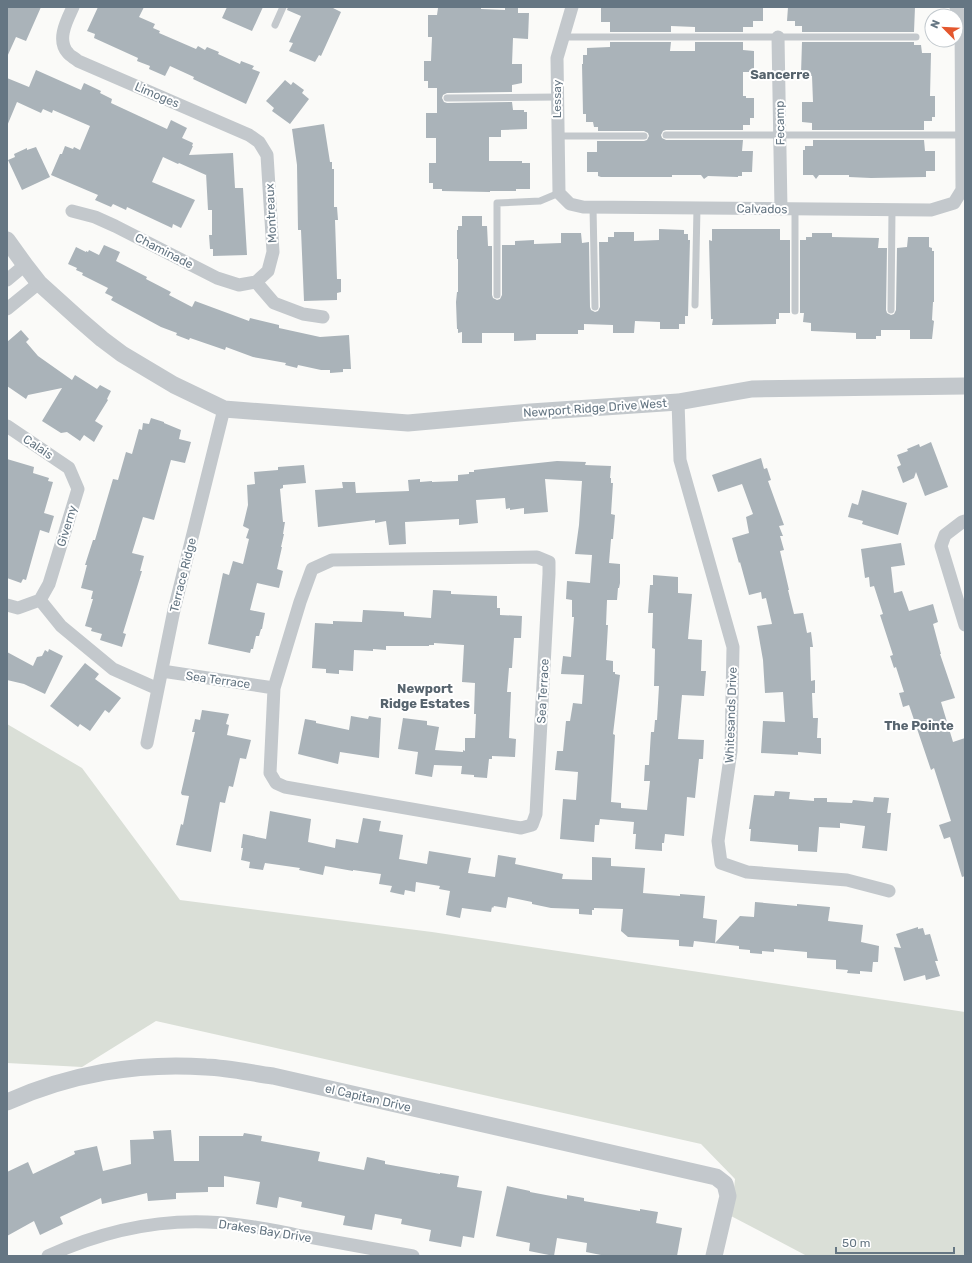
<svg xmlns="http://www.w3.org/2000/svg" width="972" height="1263" viewBox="0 0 972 1263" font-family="Rubik,sans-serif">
<rect width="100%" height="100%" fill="#fafaf8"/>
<!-- green -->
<path fill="#dadfd7" d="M7 724 82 768 180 900 432 932 965 1012V1256H807L731 1216 735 1179 701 1144 156 1021 82 1067 7 1063Z"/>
<!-- building -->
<path fill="#aab3b9" d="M7 7H41L26 41 16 37 7 57Z
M98 7H144L139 17 155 24 153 28 160 31 159 33 196 49 198 46 205 50 207 47 219 52 218 54 240 64 241 61 254 66 252 69 260 72 246 104 193 79 194 77 170 66 165 76 149 69 150 66 137 61 138 58 94 38 95 34 87 31Z
M227 7H263L252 31 222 18Z
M288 7H331L341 12 321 56 319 55 315 62 289 51 293 43 289 42 301 16 287 10Z
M601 7H763V21H753V27H743V32H695V27L671 26V32H610V22H601Z
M788 7H915L914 32H802V26H795V21H787Z
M438 8H481V9L505 10V8H518V13H529L528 39 513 38 512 64H522V83L512 85V92L447 93 443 95 442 98 444 102 447 103 512 102 513 110H524V112H527V129L501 130V137H489V161H522V163H530V189H516V191H490V192L442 191V189H433V183H429V163H436V138H426V113H437V88H428V81H424V61H431L432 37H428V15H437Z
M610 42H671L670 51H695V42H743V50L754 51V72H743V96H746V98H754V118H750V125H743V130H666L663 131 661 135 662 138 666 140H743L742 151H753L752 172H742V176H738V177L708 176 704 179 701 175H672V177H601L598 176V172H587V152H597V141H644L647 140 649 136 648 133 644 131H598V127H594L593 122H586V114H583L582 64H583V55H587V48L610 47Z
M802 42H914V45H921L922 53H931L930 96H935V117H932V121H924V130H812V123L802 122V102H813L812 76H808V74H801Z
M36 70 81 90 84 83 101 91 100 93 112 99 111 103 167 129 171 120 187 128 182 138 193 143 192 146H193L189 155 233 153 235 188H243L247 255 213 256V249H210L209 235H212V210H208L206 173V175L179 163 178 164 163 157 152 182 195 200 181 228 173 224 172 228 127 207 126 210 113 204 111 207 95 200 98 195 51 175 60 154H62L65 146 73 149 74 147 80 150 90 126 53 110 52 113 43 109 41 113 17 102 7 126V78L29 87Z
M285 80 291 85 293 82 304 90 302 93 309 99 290 124 272 111 274 108 266 101Z
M324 124 330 162H332V169H334V207H337L338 220H335L337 279H341V292L337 293V300L304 301 301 230H298L297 165 292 129Z
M813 140H924L925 151H935V171H926V177L871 178 849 177V175H819L816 179 813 175H803V150H805V146H813Z
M36 147 50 177 22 190 8 160 15 157 14 154 27 148V150Z
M462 216H482V226H487L488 246H492V295L493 298 497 300 500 299 502 295V245H515V241L534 240V244L561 243V233H581L582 243 589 242 590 307 591 310 595 312 598 311 600 307 599 242H608V237H614V232H634V241L659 240V229L684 230V234H688V240H690L688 316H685V324H679V329H660V322L635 321 634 333H613V325L584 324V330H578V334H536V340L514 341V333H482V343H462V332L458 333V329H457L456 302 457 292H458V259H457V230H458V226H462Z
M712 229H780V240H790V313H779V319H776V324L712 325 713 319H711L709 240 712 241Z
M812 233H832V237L879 238 878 248H887L886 310 887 313 891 315 894 314 896 310 897 248 907 247 908 237H929V247L932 248V251H934V302H933L932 320 934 321 932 339H910V330H881V336H876V339H856V333L811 331V323L803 322 804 313H800V240H806V237H812Z
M104 245 120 252 116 261 147 277 146 279 171 292 169 295 192 307 195 301 249 321 250 318 279 325V328L320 337 349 335 351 369H343V372L330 373V370H321L298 365 297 368 285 365 286 363 253 357 226 347 225 350 190 338 189 340 176 335 177 333 161 327 111 300 113 297 105 293 108 288 82 275 83 273 76 270 77 268 68 264 76 247 86 252V251L88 252 89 250 99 255Z
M21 330 29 339 26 342 38 356 72 380 75 375 97 389 100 385 111 391 107 399 108 400 95 421 103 426 94 442 84 435 80 441 67 432 61 433 42 421 62 388 28 395 26 399 7 386V342Z
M151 418 164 422V423L181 430 179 439 191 442 185 463 171 460 154 520 143 517 132 553 144 556 140 571H142L123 633 126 634 122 647 100 640 102 634 91 631 92 628 85 626 93 599H91L93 591 81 588 87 565H85L93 540H95L113 479 118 480 126 452 132 454 139 429 142 430 143 423 149 424Z
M931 442 948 487 925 496 916 472 914 478 903 483 897 467 901 465 897 455 908 451 907 449 919 444 920 447Z
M761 458 764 469 767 468 771 480 768 481 784 525 779 526 783 536H780L784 550 780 551 789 590H788L794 614 803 613 807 633 811 632 813 647H810L811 681 815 680V693H812L813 718H818L817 738H821V754L798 752V755L761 753 763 721 785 722 783 692 765 693 763 660 757 626 772 624 766 598 762 599 761 592 749 595 740 562 739 563 732 538 749 533 746 517 753 514 742 484 718 492 712 475Z
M7 459 34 467 33 473 49 478 48 481 53 482 44 513 54 516 49 533 40 530 26 580 23 579 21 583 7 578Z
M557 461 586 462 585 465 611 466 610 478H611V483H613L611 514 615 515 613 539H611L609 563 620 564V583L619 588H618L617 600H607L606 625H608L606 660 613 661V672H615V674L620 675 613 734 615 735 611 802 621 803V808L647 810 650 781H644L645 765H649L651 732H654L655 720H657L659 686H654L655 649 652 648 653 613H648L650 585H653V575L678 577V593L692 594 688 639 702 640 701 671H706L704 696 682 695 678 739 704 740 703 759H699L695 798 687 797 684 836 665 834 664 843H662V851L635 849 636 834H633L634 822 600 819 599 825H595L594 842 560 839 563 799 576 800 578 772 555 770 557 751H563L566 721H570L573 703 582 704 584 675 561 674 563 656 571 657 574 617H572V600L566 599 567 581 590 583 592 555 575 554 579 525 582 481 545 479 548 512 524 514V508L510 510V508L506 509 505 498 476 500 478 523 459 525V519L405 522 406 544 389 545 386 521 375 523V520L318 527 315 490 343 488 342 482H355L356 493 409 491 408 480 420 479V482L432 481V482L458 481V475L469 474V472H474V470Z
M304 465 306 483 283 485V488L280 489 283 522H285L283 534H284L281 547H282L277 569 283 571 279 588 257 583 250 610 265 613 262 629H261L259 636H256L253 649H251L250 653 208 644 223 573 229 575 233 561 243 564 249 539 246 538 249 529 243 526 248 505 247 485 255 484 254 472 278 470V467Z
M862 490 907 503 898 535 862 524 863 521 848 517 852 503 858 505Z
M901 543 905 565 891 567 894 593 902 591 909 611 933 604 938 622 933 624 941 654H940L955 698 941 702 953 742 965 738V876L962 877 950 837 944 839 939 825 951 821 934 768 931 770 909 705 903 707 899 693 904 692 896 667 894 668 890 656 893 655 880 615 883 614 874 586 870 587 869 577 865 578 861 549Z
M433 590 451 591V594L497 596V608H500V615L522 616 521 638H514L512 668H509L507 692H511L509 738 516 739 515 757 492 756V759H489L487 778 474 777V775L461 774 462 766 434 765 432 777 415 774 418 752 398 749 403 718 427 721V725L439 727 435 750 463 752V750L465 751V738H475L476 714H474L475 683 462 682 464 645 434 643V645H429V646H386V650L373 649V651L354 650 353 671 339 670V674L326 673V669L312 668 315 623 333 624V621L362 622 363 610 404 612V616L431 618Z
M49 649 63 656 45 694 24 684 7 680V652L33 666 37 657 42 656 45 650 48 652Z
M85 663 99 674 95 679 121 698 109 713 105 710 90 731 80 724 78 727 50 706Z
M202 710 229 714 226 724 229 725 227 735 251 740 246 759 240 758 233 787 229 786 225 803 220 802 211 852 176 845 181 824 183 825 189 796 182 795 181 793 195 732H192L195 719 200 720Z
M351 716 368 719 369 716 381 718 379 758 340 752 338 764 298 754 305 719 316 721V723L349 730Z
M775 791 790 792 789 799 814 801V798H827V802L852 803 853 800 873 802 874 797 889 798 887 813H891L887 851 862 848 865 826 840 823V828L819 827 817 852 798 851V845L750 841 751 829H749L754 795 774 796Z
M270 811 311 819 308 842 335 848 336 839 358 843 363 818 381 821 379 831 403 835 399 859 427 864 429 851 471 858 468 873 495 877 498 855 516 858 515 864 563 874 562 879 592 880V857L611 858V866L645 868 643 893 680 896V894L705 896 703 918 717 920 715 943 740 916 754 917 755 902 797 906V904L830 907 828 921 863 925 861 942 879 946 878 962H873L872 972 860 971V974L847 973 848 970 836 969V960L807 958V952L774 949V952L762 951V954L750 953V950L739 949V946L694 941 693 947 679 946V940L628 937 621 931 623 909 594 908V910H592V915L579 914V909L551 908 532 904V902L508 897 506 908 494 906 493 908 492 907 491 912 462 908 460 918 446 915 450 891 439 889 440 886 416 882 415 892 405 890 404 895 390 892 392 886 379 884 381 874 353 870V871L325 866 323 875 299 870 300 868 265 863 263 870 249 868 250 862 241 860 243 848H241L243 834 266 839Z
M918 927V929L923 928 925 935 930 934 938 961H935L940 976 926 980 925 975 904 981 894 947 901 948 896 934Z
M171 1130 174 1161H199V1136H243L244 1133 262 1136 261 1141 320 1152 318 1161 364 1170 367 1157 385 1161V1164L440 1174V1173L459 1176 457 1187 482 1191 474 1238 463 1236 461 1247 429 1241 431 1230 401 1224 402 1219 375 1214 372 1230 343 1225 345 1216 301 1207 302 1202 279 1197 277 1208 256 1204 260 1182 224 1176V1187H208V1192L176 1193V1199L148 1201 147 1193 102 1204 101 1198 60 1217 63 1224 40 1235 34 1221 7 1236V1172L28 1162 33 1174 75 1154 74 1151 97 1146 103 1171 131 1164 130 1140 154 1139 153 1131Z
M507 1186 530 1191V1192L567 1199V1195L584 1198V1201L640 1211V1209L658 1212 656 1223 682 1228 677 1256H606L586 1252 587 1243 557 1238 554 1256 529 1251 530 1243 496 1236Z"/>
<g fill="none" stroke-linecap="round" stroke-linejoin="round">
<!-- service -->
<path stroke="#c3c8cc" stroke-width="7" d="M275 25 283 7
M563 37H916
M447 98 557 97
M666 135H962
M557 136H644
M593 207 595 307
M497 295V203L540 201 559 193
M695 305 697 208
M891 310 892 210
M795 311V209"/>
<!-- minor -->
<path stroke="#c3c8cc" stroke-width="13" d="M73 7C67 20 56 40 68 53 70 56 75 58 78 61L249 135 259 142 267 155 273 252 268 271 256 282
M572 7 557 58 559 193 570 204 583 207 931 210 954 203 962 190 961 18 956 7
M778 37 781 209
M72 211 95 217 115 226 217 278 239 285 256 282
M7 280 25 265
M256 282 274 303 303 314 323 317
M7 309 39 283
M678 402 680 460 733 647 731 751 718 841 721 863 747 872 847 880 889 891
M7 426 69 468 78 489 49 584 40 600 18 608 7 605
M965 521 962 522 945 535 941 546 965 625
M537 557 549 562V574L536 814 532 825 521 828 285 787 276 783 270 773 274 688 300 602 312 569 332 560Z
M40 600 61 626 113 669 158 689
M162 671 274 688
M147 743 174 610 224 409
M48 1256C98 1233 152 1220 207 1222 237 1223 267 1229 297 1235 336 1242 374 1249 413 1256"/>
<!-- tertiary -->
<path stroke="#c3c8cc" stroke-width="17" d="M7 240 25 265 39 283 80 320 102 339 122 354 174 385 224 409 408 423 531 412 678 402 752 389 965 386
M7 1102C69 1074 138 1062 206 1067 229 1068 251 1073 273 1076L716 1177 725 1184 728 1196 714 1256"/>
</g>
<g text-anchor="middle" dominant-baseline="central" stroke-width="4" stroke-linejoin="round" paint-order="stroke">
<!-- street labels -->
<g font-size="12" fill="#657683" stroke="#fff">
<text transform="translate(157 95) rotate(23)">Limoges</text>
<text transform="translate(557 99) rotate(-90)">Lessay</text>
<text transform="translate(780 123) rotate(-91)">Fecamp</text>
<text transform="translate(762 209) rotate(1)">Calvados</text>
<text transform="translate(271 213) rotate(-93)">Montreaux</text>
<text transform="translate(164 251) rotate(27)">Chaminade</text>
<text transform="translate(595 408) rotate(-4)">Newport Ridge Drive West</text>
<text transform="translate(38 447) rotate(34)">Calais</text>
<text transform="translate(67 526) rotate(-73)">Giverny</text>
<text transform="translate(183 575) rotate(-76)">Terrace Ridge</text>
<text transform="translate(218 680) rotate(8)">Sea Terrace</text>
<text transform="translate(543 691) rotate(-87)">Sea Terrace</text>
<text transform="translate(731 715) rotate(-88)">Whitesands Drive</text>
<text transform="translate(368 1098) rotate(13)">el Capitan Drive</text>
<text transform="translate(265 1231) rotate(9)">Drakes Bay Drive</text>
</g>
<!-- neighbourhood labels -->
<g font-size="13" font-weight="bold" fill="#57646e" stroke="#fff">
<text x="780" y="74">Sancerre</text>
<text x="425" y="688">Newport<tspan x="425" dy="15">Ridge Estates</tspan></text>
<text x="919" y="725">The Pointe</text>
</g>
</g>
<!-- border -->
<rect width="972" height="1263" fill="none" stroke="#657683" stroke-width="16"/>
<!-- north arrow -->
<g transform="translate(944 28) rotate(294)"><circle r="19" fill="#ffffff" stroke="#c1c8cd"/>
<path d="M0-3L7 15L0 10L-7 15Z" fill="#e4572e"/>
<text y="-6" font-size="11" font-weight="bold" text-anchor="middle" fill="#657683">N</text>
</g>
<!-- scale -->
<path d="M836 1247v6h118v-6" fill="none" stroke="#657683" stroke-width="2"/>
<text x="842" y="1247" font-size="12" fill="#657683" stroke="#ffffff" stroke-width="3" paint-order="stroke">50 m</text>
</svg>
